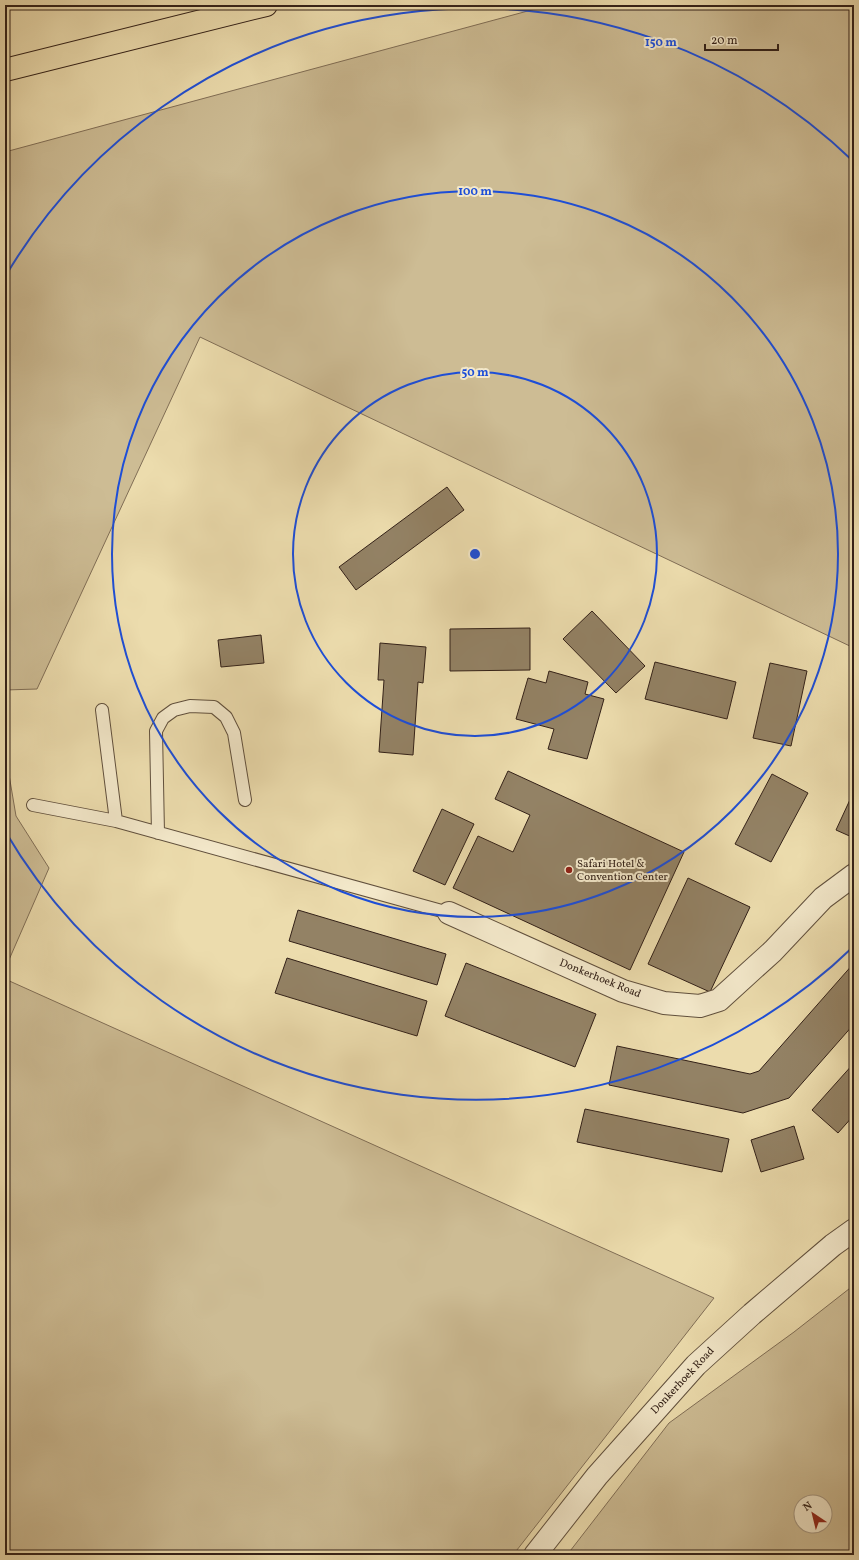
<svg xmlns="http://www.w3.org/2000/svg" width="859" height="1560" viewBox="0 0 859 1560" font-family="Vollkorn,serif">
<rect width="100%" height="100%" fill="#ecdcad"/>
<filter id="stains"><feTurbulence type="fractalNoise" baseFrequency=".005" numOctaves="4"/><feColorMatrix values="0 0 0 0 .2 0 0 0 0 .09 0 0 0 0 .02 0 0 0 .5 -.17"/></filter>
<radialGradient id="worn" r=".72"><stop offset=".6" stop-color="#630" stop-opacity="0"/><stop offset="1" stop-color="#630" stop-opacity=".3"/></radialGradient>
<!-- green -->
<path fill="#cdbc94" stroke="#806e56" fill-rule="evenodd" d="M550 5H854V648L200 337 37 689 5 690V152Z
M5 751 16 816 49 868 5 969Z
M5 979 714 1298 513 1555H5Z
M854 1285V1555H567L669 1423 794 1332ZM801 1502H825V1526H801Z"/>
<!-- building -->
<path fill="#938265" stroke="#332118" d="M447 487 464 510 356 590 339 567Z
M592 611 645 666 616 693 563 639Z
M530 628V670L450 671V629Z
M261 635 264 663 221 667 218 640Z
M380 643 426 647 423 683 418 682 413 755 379 752 384 680H378Z
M655 662 736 682 727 719 645 699Z
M770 663 807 671 791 746 753 738Z
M549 671 588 682 585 694 604 699 587 759 548 749 554 729 516 719 528 678 546 683Z
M508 771 684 852 630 970 453 888 478 836 513 852 530 815 495 799Z
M772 774 808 793 771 862 735 844Z
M854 791V838L836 830Z
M442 809 474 824 445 885 413 871Z
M688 878 750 907 710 992 648 964Z
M298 910 446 954 437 985 289 941Z
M287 958 427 1001 417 1036 275 993Z
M466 963 596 1014 575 1067 445 1016Z
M854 963V1024L789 1098 743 1113 609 1085 617 1046 750 1074 759 1071Z
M854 1063V1115L838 1133 812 1110Z
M585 1109 729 1139 722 1172 577 1142Z
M794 1126 804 1159 761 1172 751 1140Z"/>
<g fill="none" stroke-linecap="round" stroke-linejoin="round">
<!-- lane casing -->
<g stroke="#61503d" stroke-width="14">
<path id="lane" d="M102 710 116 821
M33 805 116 821 449 913
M158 833 156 731 163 718 174 710 190 706 214 707 226 717 234 733 245 800"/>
</g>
<!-- street casing -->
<g stroke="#61503d" stroke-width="24">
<path id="street" d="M449 913 623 991 664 1003 700 1006 719 1000 773 951 823 898 854 875
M535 1555 597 1476 696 1365 752 1314 833 1245 854 1230"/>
</g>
<!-- highway casing -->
<g stroke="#332118" stroke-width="24">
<path id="highway" d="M5 70 266 5"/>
</g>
<!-- lane -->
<use href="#lane" stroke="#f3e8ca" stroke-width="12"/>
<!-- street -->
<use href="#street" stroke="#f3e8ca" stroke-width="22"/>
<!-- highway -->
<use href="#highway" stroke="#ecdcad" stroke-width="22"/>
</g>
<!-- distance rings -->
<g fill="none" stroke="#1d4ed8" stroke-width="2">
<circle cx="475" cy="554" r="182"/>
<circle cx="475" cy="554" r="363"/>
<path d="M854 946A545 545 0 0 1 5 831M5 277A545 545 0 0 1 854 162"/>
</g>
<!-- markers -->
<circle fill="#8f2418" stroke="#f3e8ca" stroke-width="1.5" cx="569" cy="870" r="4"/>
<g text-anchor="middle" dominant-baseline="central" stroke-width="4" stroke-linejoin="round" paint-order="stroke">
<!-- poi labels -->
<g font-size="11" fill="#332118" stroke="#f3e8ca" text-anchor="start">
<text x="577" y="864">Safari Hotel &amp;<tspan x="577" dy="13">Convention Center</tspan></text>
</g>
<!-- street labels -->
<g font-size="11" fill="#332118" stroke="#f3e8ca">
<text transform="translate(600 979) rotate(22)">Donkerhoek Road</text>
<text transform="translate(683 1381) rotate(-47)">Donkerhoek Road</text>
</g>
</g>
<circle cx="475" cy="554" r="6" fill="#1d4ed8" stroke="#f3e8ca" stroke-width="2"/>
<g font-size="12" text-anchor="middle" font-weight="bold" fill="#1d4ed8" stroke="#f3e8ca" stroke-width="4" stroke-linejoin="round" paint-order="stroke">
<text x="661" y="46">150 m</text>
<text x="475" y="195">100 m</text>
<text x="475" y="376">50 m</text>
</g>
<!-- margin -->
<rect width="859" height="1560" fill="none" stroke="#ecdcad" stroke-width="20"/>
<rect x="6" y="6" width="847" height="1548" fill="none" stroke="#332118" stroke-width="2"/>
<rect x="10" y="10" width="839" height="1540" fill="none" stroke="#332118"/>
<!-- north arrow -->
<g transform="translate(813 1514) rotate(325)"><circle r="19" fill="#f3e8ca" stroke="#a69883"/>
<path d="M0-3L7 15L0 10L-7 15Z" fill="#8f2418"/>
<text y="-6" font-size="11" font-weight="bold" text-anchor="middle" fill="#332118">N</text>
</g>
<!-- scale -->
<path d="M705 44v6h73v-6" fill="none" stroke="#332118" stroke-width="2"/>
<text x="711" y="44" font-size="12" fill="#332118" stroke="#f3e8ca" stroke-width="3" paint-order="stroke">20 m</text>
<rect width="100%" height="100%" filter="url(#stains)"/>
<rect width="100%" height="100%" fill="url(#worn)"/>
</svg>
